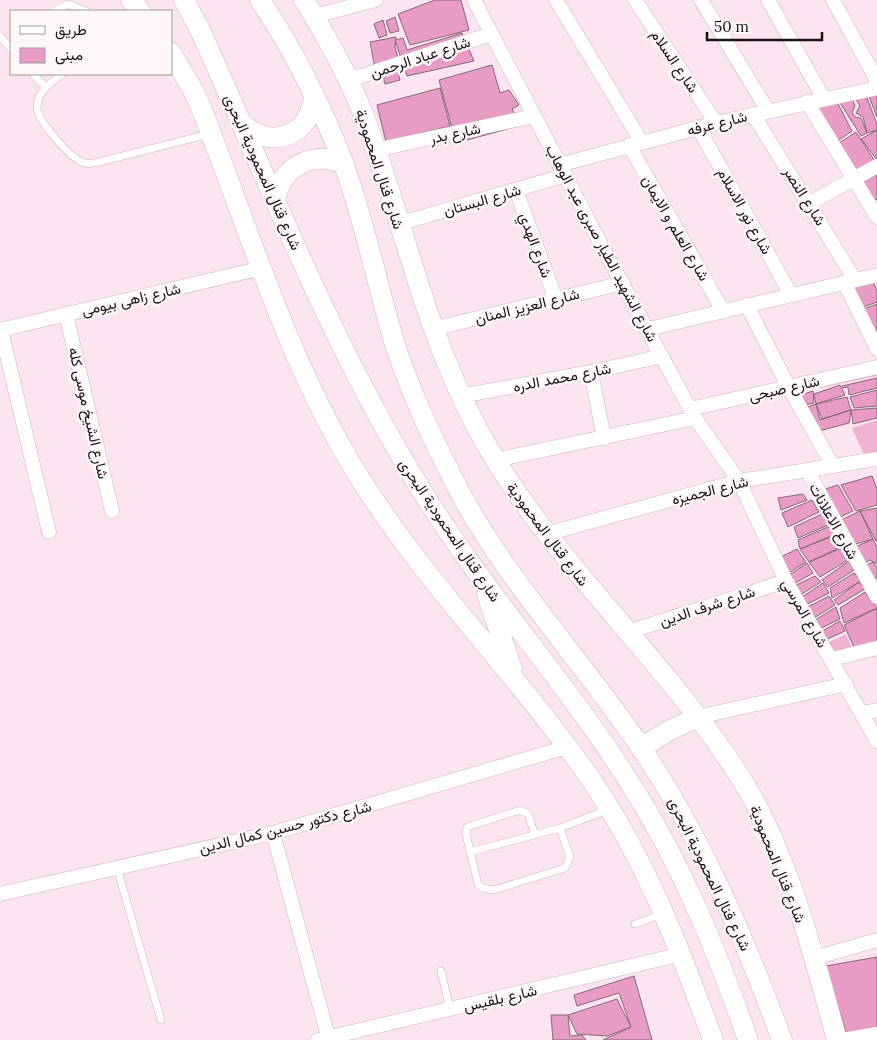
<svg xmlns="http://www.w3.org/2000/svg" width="877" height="1040" viewBox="0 0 877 1040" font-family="Lora,Vazirmatn,serif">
<rect width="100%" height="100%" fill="#fce4f0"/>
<!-- green -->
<path fill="#f0b1d2" d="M875 370 877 376 795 393 794 387Z
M877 420V461L864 454 852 428Z
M846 634 856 657 833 665 823 645Z"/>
<!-- building -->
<path fill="#e89bc4" stroke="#846a77" d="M435 0H461L469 30 410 45 398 14Z
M395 17 399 31 390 33 386 21Z
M383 20 387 35 379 38 374 24Z
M462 33 474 61 407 76 395 40 403 38 407 50Z
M396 37 395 47 401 69 376 74 370 42Z
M492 65 500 93 509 90 519 105 512 109 522 125 456 143 439 80Z
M398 72 400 80 385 84 383 76Z
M440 88 450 126 386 142 377 105Z
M877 91V117L868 94Z
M865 93 877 124V130L867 133 863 117 856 113 860 106 854 96Z
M851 96 855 106 852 112 855 117 861 118 867 133 861 136 839 101Z
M836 100 852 131 836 142 811 105Z
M877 130V160L861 139Z
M856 132 876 163 855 174 836 145Z
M877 169V199L872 201 857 179Z
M872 279 877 291V302L860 308 849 285Z
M877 304V337L861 310Z
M877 378V388L849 395 848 387 843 388 842 386Z
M840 385 845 395 816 404 814 394Z
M877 390V406L854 408 850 397Z
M813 391 814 403 801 406 795 397Z
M847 397 851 410 822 419 816 404Z
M816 404 820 420 851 410 849 423 815 432 803 409Z
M877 408V418L853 424 851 410Z
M872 476 877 489V505L856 511 841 485Z
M838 485 853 511 834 520 819 491Z
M803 494 807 500 781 510 778 498Z
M812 500 819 512 788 527 782 513Z
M877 508V541H876L860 511Z
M860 511 873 539 849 546 835 523Z
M822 514 828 525 798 538 794 527Z
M832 525 836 534 800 549 798 540Z
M838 534 843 546 809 562 800 549Z
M873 539 877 547V564L870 560 861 565 851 549Z
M842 548 848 560 820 577 809 562Z
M797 549 806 562 784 576 775 560Z
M849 561 854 570 828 587 822 580Z
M873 562 877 568V578L870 581 862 567Z
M807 563 813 573 790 586 785 578Z
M854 573 861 581 832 598 830 588Z
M815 576 821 582 797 597 792 587Z
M859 582 865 589 838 605 834 600Z
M823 583 829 593 802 607 799 599Z
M865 592 877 608 844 623 840 608Z
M829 596 835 605 809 621 804 609Z
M836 607 840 619 815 631 812 622Z
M877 608V650L858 656 844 625Z
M840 621 845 631 821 642 817 634Z
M877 957V1028L847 1036 826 966Z
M634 976 652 1040H603L631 1027 619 993 577 1006 574 995Z
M617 999 631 1027 607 1036 577 1034 568 1015Z
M551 1015H568L570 1036 582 1035 586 1040H553Z"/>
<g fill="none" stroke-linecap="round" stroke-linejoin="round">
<!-- lane casing -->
<g stroke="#cfb3c1" stroke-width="8">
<path id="lane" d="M54 11 68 4 86 11
M0 36 11 49
M33 74 46 88
M62 74C52 82 37 92 37 107 36 119 69 156 80 161 87 165 92 163 99 162L209 134
M535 835 528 814 520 810 467 827 466 834 478 884 482 888 494 890 565 868 570 857 560 828
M470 852 560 828 607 810
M117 868 161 1020
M635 924 662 914
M441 971 450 1009"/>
</g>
<!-- street casing -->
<g stroke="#cfb3c1" stroke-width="15">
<path id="street" d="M474 0 605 252 695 418 739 481 786 581 877 741
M556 0 641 141
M635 0 716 123
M701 0 768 111
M768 0 824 99
M833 0 877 81
M314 16 376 0
M349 80 491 34
M807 102 877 217
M753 114 855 280
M698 127 791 295
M629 145 723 311
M375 150 534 116
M559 165 716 123 877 88
M516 190 556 300
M810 203 877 166
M398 224 566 175
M844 282 877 349
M747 305 788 386 833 466
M66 314 112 511
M432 329 623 283
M648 329 877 275
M0 330 262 268
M1 330 49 532
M591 372 604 438
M461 396 591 372 662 356
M690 409 877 367
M495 460 695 418
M807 470 877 597
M546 534 739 481 877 459
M628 632 786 581
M832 659 877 648
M862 713 877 710
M698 717 846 684
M273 833 329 1040
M0 894 273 833 567 747
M814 958 877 940
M318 1040 682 954
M843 1040 877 1034"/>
</g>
<!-- secondary casing -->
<g stroke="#cfb3c1" stroke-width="21">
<path id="secondary" d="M131 0 140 11
M184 0 201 32C271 187 332 347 422 491 486 595 569 685 633 788 683 867 717 952 748 1040
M260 0C294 51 321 105 343 162 364 220 376 279 393 338 408 387 430 433 453 479 502 577 581 658 642 749 702 839 745 939 782 1040
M304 0C327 37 348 75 364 116 403 220 424 329 477 428 545 555 656 649 735 769 787 847 812 950 837 1040
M171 53 192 88 202 110C251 235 289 366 361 480 428 586 518 675 590 778 646 860 679 947 713 1040
M243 125C274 151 312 134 314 94
M275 199C283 166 311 151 343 163
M487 594 512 669
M641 748 668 731 698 717"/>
</g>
<!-- lane -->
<use href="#lane" stroke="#fff" stroke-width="7"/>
<!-- street -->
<use href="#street" stroke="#fff" stroke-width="14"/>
<!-- secondary -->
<use href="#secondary" stroke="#fff" stroke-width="20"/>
</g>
<g text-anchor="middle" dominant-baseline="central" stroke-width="5" stroke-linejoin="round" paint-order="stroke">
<!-- street labels -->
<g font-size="15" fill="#1a1116" stroke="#fdf7fa">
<text transform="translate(420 57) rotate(-18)">شارع عباد الرحمن</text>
<text transform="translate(675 61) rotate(56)">شارع السلام</text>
<text transform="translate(717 123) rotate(-14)">شارع عرفه</text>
<text transform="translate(455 133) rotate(-12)">شارع بدر</text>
<text transform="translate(380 169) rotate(72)">شارع قنال المحمودية</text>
<text transform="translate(263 172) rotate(66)">شارع قنال المحمودية البحرى</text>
<text transform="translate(805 196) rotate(58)">شارع النصر</text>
<text transform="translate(482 200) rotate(-16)">شارع البستان</text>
<text transform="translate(745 211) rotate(61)">شارع نور الاسلام</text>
<text transform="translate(676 228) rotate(60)">شارع العلم و الايمان</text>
<text transform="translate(602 243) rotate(62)">شارع الشهيد الطيار صبرى عبد الوهاب</text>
<text transform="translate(536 245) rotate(70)">شارع الهدي</text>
<text transform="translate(131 299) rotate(-13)">شارع زاهى بيومى</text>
<text transform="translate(527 306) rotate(-14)">شارع العزيز المنان</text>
<text transform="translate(562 377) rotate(-11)">شارع محمد الدره</text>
<text transform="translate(784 388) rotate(-13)">شارع صبحى</text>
<text transform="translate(89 413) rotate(77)">شارع الشيخ موسى كله</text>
<text transform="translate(710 490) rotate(-14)">شارع الجميزه</text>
<text transform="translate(834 521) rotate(61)">شارع الاعلانات</text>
<text transform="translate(450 530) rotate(56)">شارع قنال المحمودية البحرى</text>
<text transform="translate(548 534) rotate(53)">شارع قنال المحمودية</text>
<text transform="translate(707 606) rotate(-18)">شارع شرف الدين</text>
<text transform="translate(805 613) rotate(60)">شارع المرسي</text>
<text transform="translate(285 827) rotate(-14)">شارع دكتور حسين كمال الدين</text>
<text transform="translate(778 864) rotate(68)">شارع قنال المحمودية</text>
<text transform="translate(710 874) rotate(64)">شارع قنال المحمودية البحرى</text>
<text transform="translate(500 998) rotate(-13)">شارع بلقيس</text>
</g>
</g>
<!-- legend -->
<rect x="10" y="10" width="162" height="65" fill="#fdf7fa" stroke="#a29b9f"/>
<rect x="20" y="26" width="25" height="8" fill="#ffffff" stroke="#a29b9f"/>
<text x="55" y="35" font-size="15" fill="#1a1116">طريق</text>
<rect x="20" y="48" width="25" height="15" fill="#e89bc4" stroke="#a29b9f"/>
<text x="55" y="60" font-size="15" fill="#1a1116">مبنى</text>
<!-- scale -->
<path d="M707 32v8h115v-8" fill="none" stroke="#1a1116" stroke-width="2.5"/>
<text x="714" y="32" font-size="15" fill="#1a1116" stroke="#fdf7fa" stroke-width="4" paint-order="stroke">50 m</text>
</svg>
